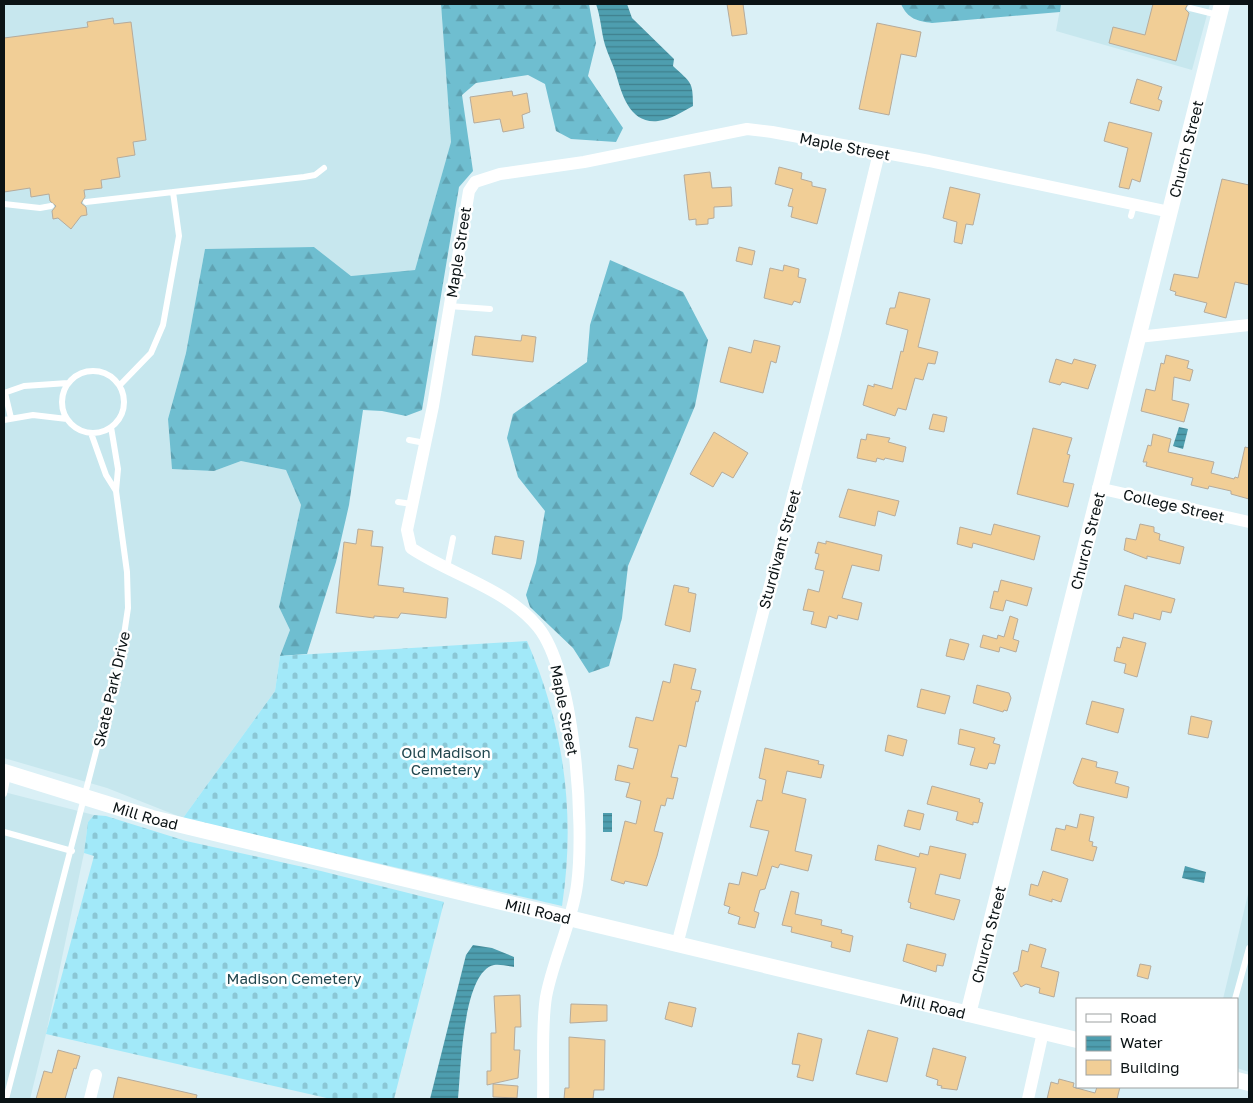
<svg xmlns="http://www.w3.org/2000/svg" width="1253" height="1103" viewBox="0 0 1253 1103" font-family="'Golos Text',sans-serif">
<defs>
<pattern id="forest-firs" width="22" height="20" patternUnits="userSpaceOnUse" patternTransform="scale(1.25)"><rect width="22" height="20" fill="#6fbed0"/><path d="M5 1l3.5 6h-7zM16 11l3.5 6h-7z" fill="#5fa2b2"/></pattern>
<pattern id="cemetery-stones" width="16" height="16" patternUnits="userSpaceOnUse" patternTransform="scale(1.25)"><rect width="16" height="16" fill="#a2e9f9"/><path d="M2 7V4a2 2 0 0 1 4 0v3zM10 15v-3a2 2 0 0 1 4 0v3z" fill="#8ac7d5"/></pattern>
<pattern id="water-rules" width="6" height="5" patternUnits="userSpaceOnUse" patternTransform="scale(1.25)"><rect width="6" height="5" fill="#4e9eaf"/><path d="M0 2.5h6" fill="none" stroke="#3f808d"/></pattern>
</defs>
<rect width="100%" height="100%" fill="#daf0f6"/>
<!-- built -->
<path fill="#c7e7ee" d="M4 4H441L451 142 415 270 351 276 314 247 205 249 186 353 168 419 214 471 241 461 286 470 301 505 279 607 290 630 280 656 275 691 183 818 107 788 4 758Z
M1061 4H1210L1192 70 1056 31Z
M4 792 94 815 88 822 84 853 46 1034 30 1099H4Z
M1249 890V1072L1237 1068V999H1223Z"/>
<!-- forest -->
<path fill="url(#forest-firs)" d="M441 4H589L596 43 588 76 623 128 616 142 571 139 556 131 545 84 528 75 476 83 462 95 473 171 459 187 422 410 406 416 382 411 363 410 349 505 336 562 307 654 280 656 290 630 279 607 301 505 286 470 241 461 214 471 172 469 168 419 186 353 205 249 314 247 351 276 415 270 451 142Z
M901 4H1061L1060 12 932 23C917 21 908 19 901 4Z
M610 260 683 292 708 340 695 406 628 566 622 618 609 666 589 673 573 648 530 607 526 595 536 563 545 511 518 477 507 438 513 414 587 362 590 325Z"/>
<!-- cemetery -->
<path fill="url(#cemetery-stones)" d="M527 641C564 726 576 814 562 906L183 818 275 691 280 656Z
M94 815 106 816 186 841 321 871 444 902 394 1099H331L46 1034 94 856 84 853 88 822Z"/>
<!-- water -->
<path fill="url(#water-rules)" d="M596 4H627L632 18 674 59 673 66C691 83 693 81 693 106 682 112 672 119 658 121 630 124 622 95 616 74 613 64 608 55 605 45 601 31 601 18 596 4Z
M1179 427 1188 429 1183 449 1173 446Z
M603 813H612V832H603Z
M1185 866 1206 872 1204 883 1182 878Z
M473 945 492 948 514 957V967C508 966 500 964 494 965 462 972 461 1072 458 1099H430L466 955Z"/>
<!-- building -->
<path fill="#f1ce96" stroke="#b5ab9c" d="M727 4H743L747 34 732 36Z
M1153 4H1188L1185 9 1189 13 1176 61 1109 43 1113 27 1145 35Z
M113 18 114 24 131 22 146 140 133 142 135 155 117 158 120 177 101 180 102 188 84 190 85 197 81 203 86 207 87 215 81 216 71 229 58 218 53 219 52 211 56 206 50 201 49 194 31 197 30 188 4 192V38L88 27 87 22Z
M877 23 921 32 916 57 901 54 889 115 859 109Z
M1137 79 1162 87 1158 99 1162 101 1159 111 1130 103Z
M512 91 513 96 527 93 530 112 522 115 524 128 503 132 500 119 474 123 470 97Z
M1109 122 1152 133 1140 182 1132 179 1129 189 1119 187 1128 148 1104 141Z
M779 167 802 173 801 179 812 182V186L826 189 817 224 791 217 793 207 788 206 793 189 775 184Z
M710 172 712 188 731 187 732 206 714 207V218L708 219V224L696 225V219L689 220 684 175Z
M1222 179 1249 185V285L1235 282 1226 318 1204 312 1207 303 1175 295 1176 292 1170 290 1174 274 1198 278Z
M950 187 980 194 973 225 966 224 962 244 954 242 957 222 943 218Z
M739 247 755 251 752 265 736 261Z
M784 265 799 269 798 277 806 279 800 303 794 301 792 305 764 298 770 268 783 271Z
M899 292 930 299 918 347 938 352 935 364 928 363 923 380 915 378 906 410 898 408 895 416 863 405 868 385 874 387V384L892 389 901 351 903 352 908 330 886 324 890 308H895Z
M522 335 536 337 533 362 472 355 475 336 521 341Z
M754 340 780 346 776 363 771 361 763 393 720 382 729 347 751 353Z
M1166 355 1189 361 1187 368 1193 370 1190 381 1174 377 1172 400 1189 404 1184 422 1141 411 1146 389 1155 391 1161 363 1164 364Z
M1056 359 1072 364 1074 359 1096 365 1088 389 1062 382 1060 385 1049 382Z
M933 414 947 417 944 432 929 429Z
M1033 428 1072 438 1067 454 1070 455 1063 482 1074 484 1068 507 1017 494Z
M714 432 748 453 733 478 722 472 713 487 690 474Z
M867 434 890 438 888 442 906 447 903 462 885 458 884 460 877 458 876 462 857 458 861 439 866 440Z
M1153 434 1171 439 1168 452 1214 462 1211 473 1234 479 1235 477 1238 478 1245 447 1249 448V499L1231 494V491L1209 486 1208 489 1191 485 1193 478 1146 466 1147 462H1143L1148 445 1151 446Z
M848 489 899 501 895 516 878 511 875 526 839 517Z
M994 524 1040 536 1034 560 973 543 972 548 957 544 960 527 991 535Z
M1140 524 1154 527V532L1160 534 1159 540 1184 547 1180 564 1147 556V559L1124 550 1126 538 1136 540Z
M358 529 373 531 371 546 383 547 378 585 404 588 403 592 448 598 446 618 401 613 398 618 374 616V618L336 613 344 542 356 544Z
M495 536 524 541 521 559 492 554Z
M826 541 882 555 879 571 852 565 842 598 862 603 858 620 838 615 837 619 829 616 826 628 811 624 814 612 803 610 808 589 819 592 824 571 815 569 819 554 815 553 818 542 826 544Z
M1001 580 1032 588 1027 606 1006 600 1003 611 990 608 994 591 998 592Z
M674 585 689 588 688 592 696 594 690 632 665 625Z
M1125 585 1175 599 1171 613 1162 611 1160 620 1134 613 1133 619 1118 615Z
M1010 616 1018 619 1013 639 1019 641 1016 652 1000 647 999 652 980 647 983 635 997 639 998 635 1004 637Z
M1123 637 1146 643 1137 677 1124 673 1126 664 1114 661 1117 647 1120 648Z
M950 639 969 644 964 660 946 656Z
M674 664 696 669 691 689 701 691 698 702 696 701 686 747 679 745 671 777 678 778 673 799 667 798 665 806 661 805 654 831 663 833 657 856 647 886 625 881 624 884 611 880 625 821 636 824 641 801 626 797 630 783 615 780 618 765 633 769 638 749 629 747 636 717 653 721 663 681 670 683Z
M977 685 1009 693 1011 698 1007 711 1004 710 1003 712 973 703Z
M921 689 950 696 945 714 917 707Z
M1092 701 1124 709 1118 733 1086 724Z
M1191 716 1212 721 1208 738 1188 734Z
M960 729 995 738 993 743 1000 745 995 764 989 763 987 769 970 765 975 748 958 744Z
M888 735 907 740 903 756 885 751Z
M765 748 819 761 818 764 824 765 821 778 787 771 782 793 806 799 795 851 812 855 808 871 780 864 778 868 772 866 765 889 760 890 754 911 759 913 755 928 738 924 740 917 728 913 730 907 724 905 729 883 739 885 742 872 757 876 769 831 750 827 757 800 762 801 766 780 759 778Z
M1082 758 1097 762 1096 767 1118 772 1115 783 1129 787 1127 798 1077 786 1073 783Z
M932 786 980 799 979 802 983 803 978 823 973 822V825L956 820 958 812 927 804Z
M908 810 924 814 920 830 904 826Z
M1080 814 1094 817 1089 841 1093 842 1092 846 1097 847 1093 861 1051 850 1056 828 1065 830 1066 825 1077 828Z
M878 845 919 857 920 853 928 855 930 846 966 854 960 879 940 874 935 894 960 900 954 920 910 908 911 903 908 902 916 868 875 860Z
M1043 871 1068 879 1061 902 1052 899V902L1029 895 1031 884 1038 886Z
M791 891 799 893 795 914 822 920 821 925 842 930 841 933 853 936 850 952 831 947 832 942 791 932 792 927 782 925Z
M907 944 946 954 943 966 937 965 936 972 903 961Z
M1030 944 1046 949 1041 967 1059 972 1054 997 1039 993 1040 988 1026 984 1021 987 1013 973 1018 971 1022 950 1028 952Z
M1140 964 1151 966 1148 979 1137 976Z
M520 995 521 1027H515L514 1050H520L518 1078 487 1085V1071H491V1033H496L494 996Z
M669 1002 696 1008 692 1027 665 1019Z
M571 1004 607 1005V1021L570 1023Z
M868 1030 898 1038 887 1082 856 1074Z
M798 1033 822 1039 813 1081 797 1077 800 1065 792 1064Z
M569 1037 605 1040 604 1090H594L593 1099H564L565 1088H569Z
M933 1048 966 1057 957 1090 941 1088 942 1086 937 1085 938 1080 926 1076Z
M58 1050 80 1056 76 1069 74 1068 65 1099H36L44 1071 52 1073Z
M118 1077 197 1095 196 1099H113Z
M1059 1079 1074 1083 1073 1087 1095 1093 1097 1087H1120L1117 1099H1047L1051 1082 1058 1084Z
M493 1084 518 1086 517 1098 493 1097Z"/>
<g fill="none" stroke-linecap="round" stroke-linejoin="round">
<!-- service -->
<path stroke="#fff" stroke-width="6" d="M1190 8 1218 15
M86 202 304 177 315 175 324 168
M4 204 40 208 51 206
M1131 216 1134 205
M449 306 490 309
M62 402a31 31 0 1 1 62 0a31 31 0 1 1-62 0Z
M120 385 151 353 163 325 179 236 173 192
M4 393 24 386 68 383
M5 393 11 418
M4 420 33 415 67 419
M91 433 106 475 116 491
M409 440 425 443
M398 502 412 504
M447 568 453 538
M4 794 8 775
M4 832 72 851
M1235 999 1249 948
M6 1099 121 655 128 608 127 572 116 491 118 469 111 427"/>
<!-- minor -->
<path stroke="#fff" stroke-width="12" d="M1138 337 1249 325
M1098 488 1249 522
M677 945 835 334 879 153
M90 1099 96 1075
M543 1099C544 1067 541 1029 546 997 553 959 572 923 577 885 585 826 575 673 538 627 506 588 451 575 411 548L407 530 433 406 469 191 475 182 500 174 584 162 747 129 772 132 929 161 1170 212
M1028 1099 1043 1032"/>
<!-- tertiary -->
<g stroke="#fff" stroke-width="16">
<path id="s1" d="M4 772 152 818 1077 1040"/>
<path id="s2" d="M968 1014 1222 4"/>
<path d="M1237 1080 1249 1083"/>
</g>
</g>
<g text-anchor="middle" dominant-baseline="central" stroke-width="5" stroke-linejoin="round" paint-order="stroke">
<!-- street labels -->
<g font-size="15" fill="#0b1315" stroke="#fff">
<text transform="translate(845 146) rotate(11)">Maple Street</text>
<text stroke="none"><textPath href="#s2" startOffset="892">Church Street</textPath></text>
<text transform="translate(458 252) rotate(-81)">Maple Street</text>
<text transform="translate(1174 505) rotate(13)">College Street</text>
<text stroke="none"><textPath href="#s2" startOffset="488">Church Street</textPath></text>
<text transform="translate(779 549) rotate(-75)">Sturdivant Street</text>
<text transform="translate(111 689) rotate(-77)">Skate Park Drive</text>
<text transform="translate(565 710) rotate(79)">Maple Street</text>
<text stroke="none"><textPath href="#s1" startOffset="148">Mill Road</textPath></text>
<text stroke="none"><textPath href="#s1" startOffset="552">Mill Road</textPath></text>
<text stroke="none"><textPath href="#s2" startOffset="82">Church Street</textPath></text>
<text stroke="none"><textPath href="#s1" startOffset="958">Mill Road</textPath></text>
</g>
<!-- park labels -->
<g font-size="15" fill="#22474f" stroke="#fff">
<text x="446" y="752">Old Madison<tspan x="446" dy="17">Cemetery</tspan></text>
<text x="294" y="978">Madison Cemetery</text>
</g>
</g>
<!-- border -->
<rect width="1253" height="1103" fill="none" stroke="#0b1315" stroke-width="10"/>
<!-- legend -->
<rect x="1076" y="998" width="162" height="90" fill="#ffffff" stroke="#9da1a1"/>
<rect x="1086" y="1014" width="25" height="8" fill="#ffffff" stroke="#9da1a1"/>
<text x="1120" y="1023" font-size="15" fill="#0b1315">Road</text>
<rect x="1086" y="1036" width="25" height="15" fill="url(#water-rules)" stroke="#9da1a1"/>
<text x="1120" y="1048" font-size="15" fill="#0b1315">Water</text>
<rect x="1086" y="1060" width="25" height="15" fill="#f1ce96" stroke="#9da1a1"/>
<text x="1120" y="1073" font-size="15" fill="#0b1315">Building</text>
</svg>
